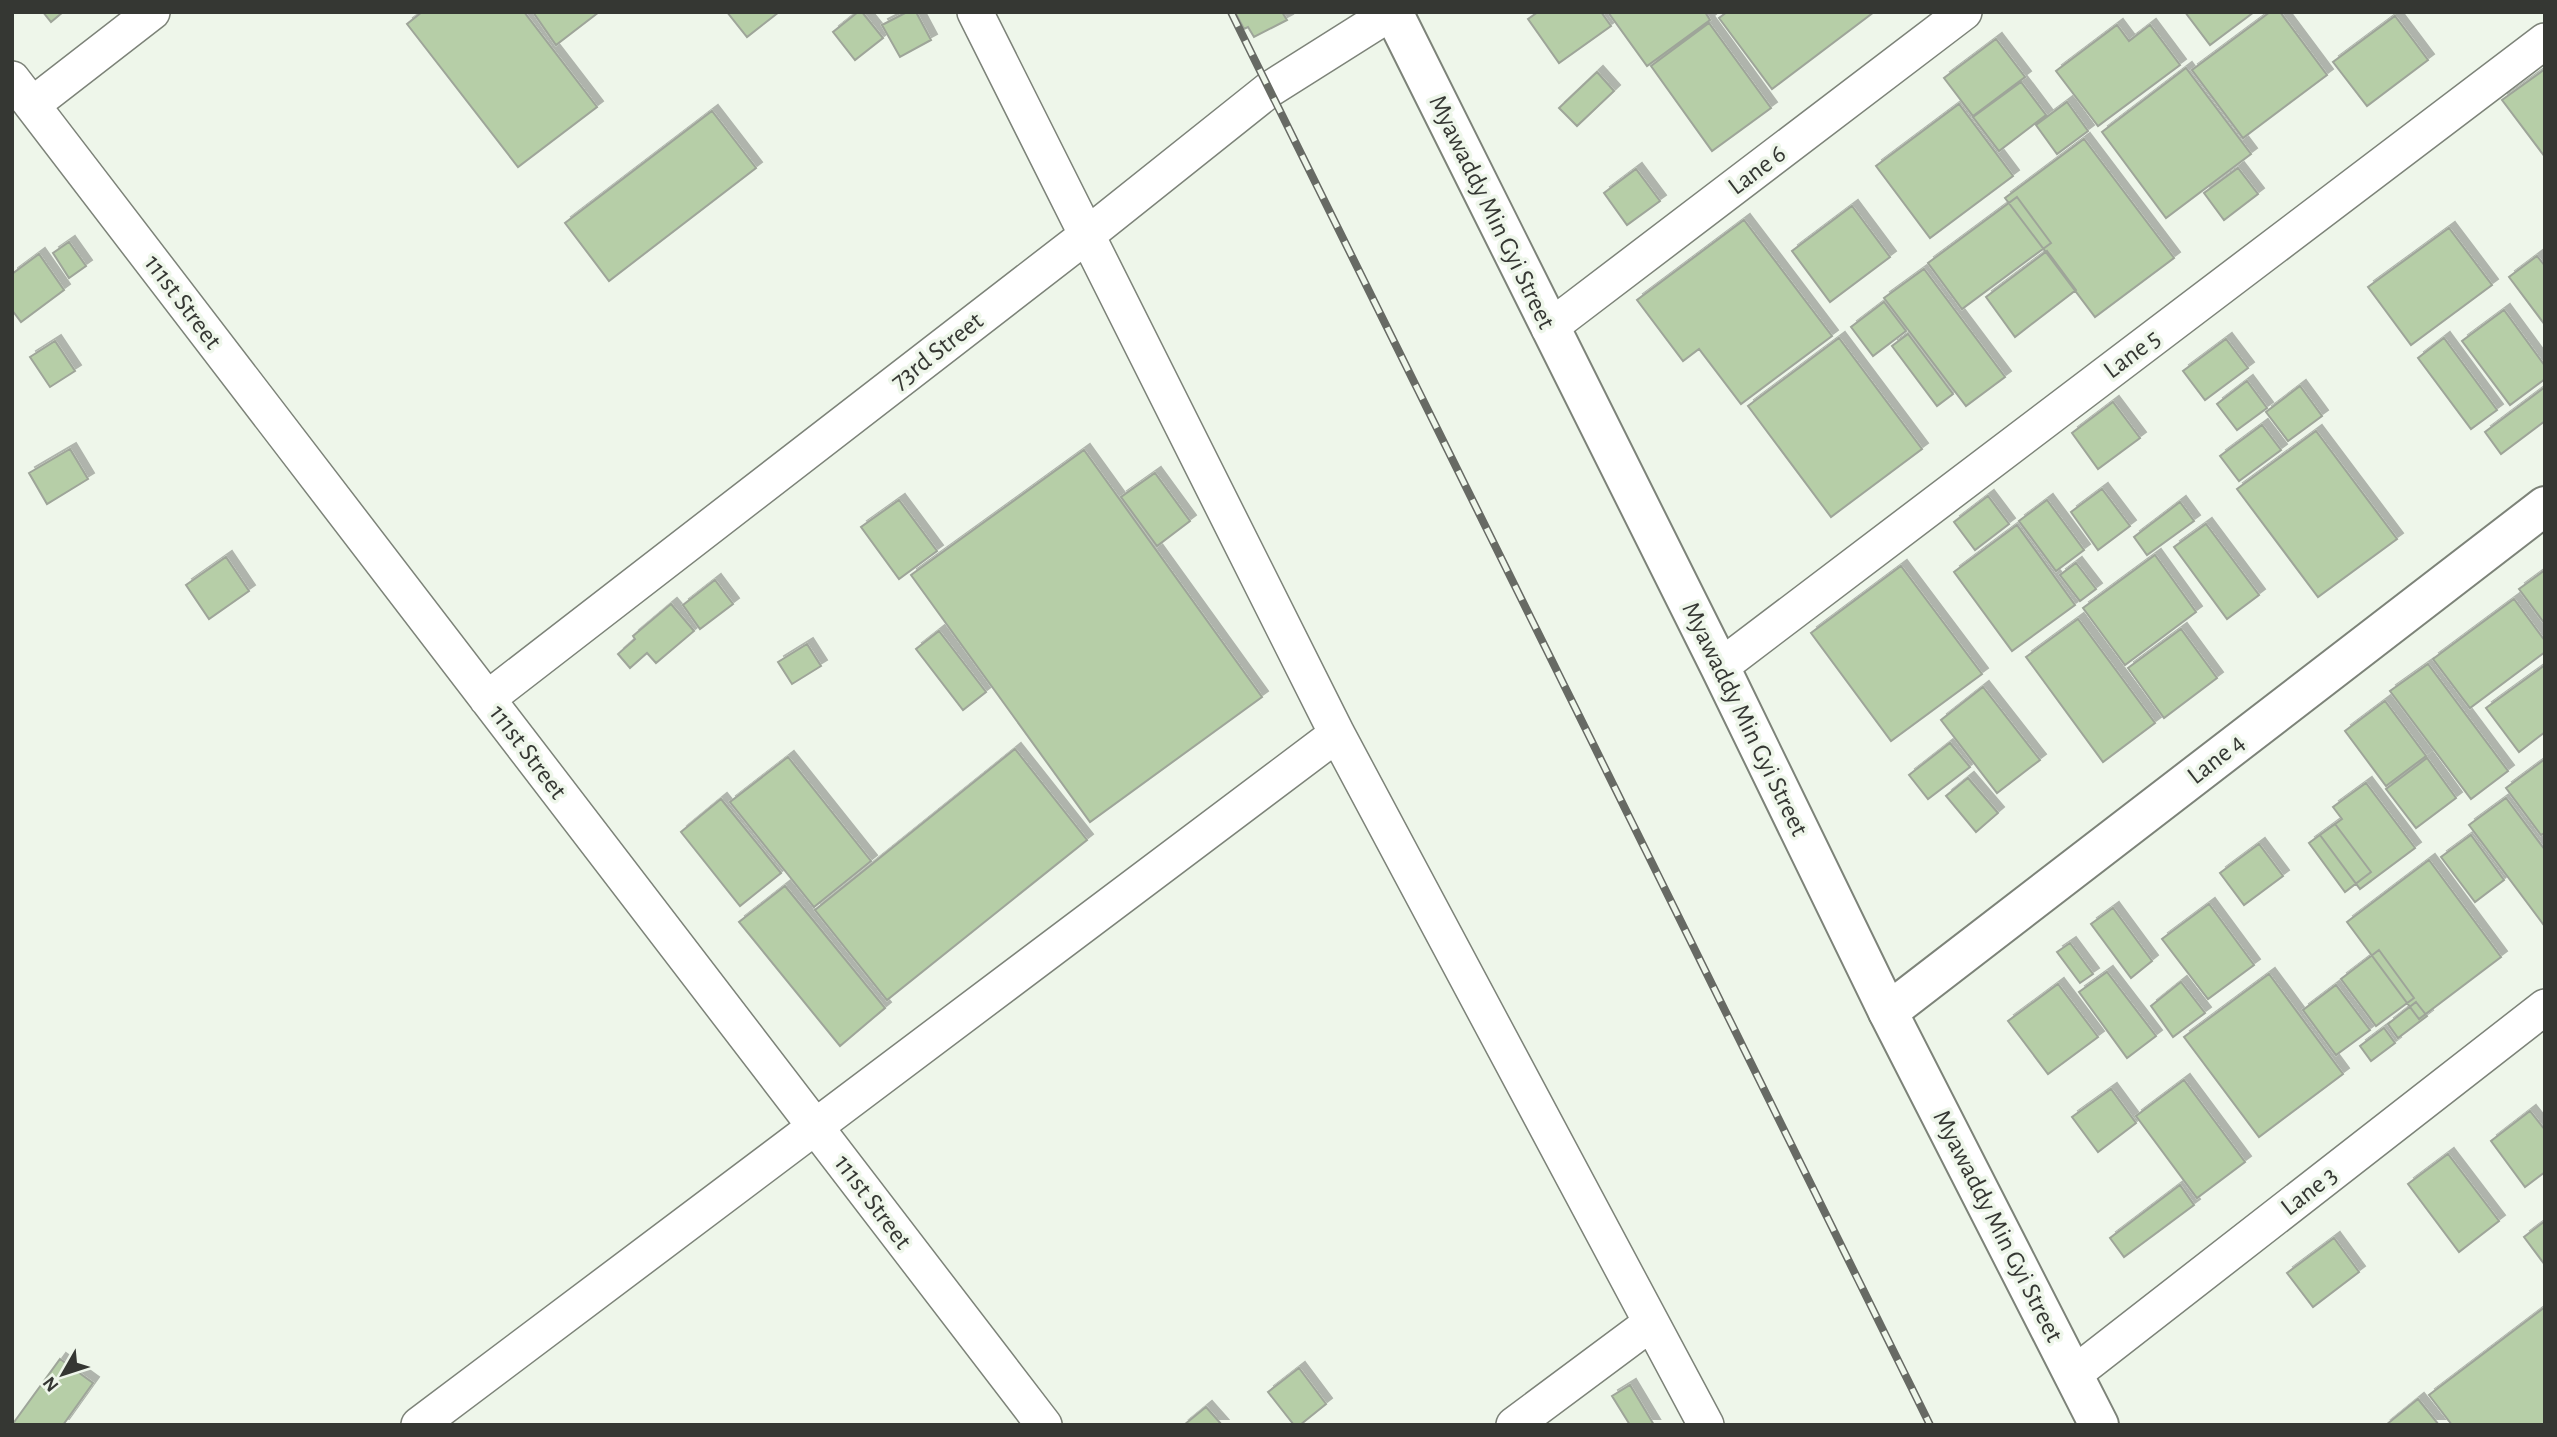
<svg xmlns="http://www.w3.org/2000/svg" width="2557" height="1437" viewBox="0 0 2557 1437" font-family="'Alegreya Sans',sans-serif">
<defs>
<filter id="shadow"><feDropShadow dx="6" dy="-6" stdDeviation="0" flood-color="#0004"/></filter>
</defs>
<rect width="100%" height="100%" fill="#eef6ea"/>
<!-- building -->
<path fill="#b6cea7" stroke="#9ea599" stroke-width="2" filter="url(#shadow)" d="M43 12H63L51 22Z
M422 12H524L597 107 518 167 407 24Z
M533 12H599L556 45Z
M727 12H779L747 37Z
M858 12H862L883 38 855 60 833 32Z
M907 12H916L931 40 900 57 882 25Z
M1235 12H1282L1287 20 1254 37 1248 27 1244 29Z
M1538 12H1601L1611 26 1559 63 1528 19Z
M1608 12H1705L1710 20 1647 66Z
M1727 12H1874L1772 89 1719 18Z
M2185 12H2254L2210 45Z
M2270 12H2280L2327 75 2243 138 2192 70Z
M2395 16 2428 60 2367 106 2333 62Z
M1709 23 1771 108 1712 151 1651 66Z
M2117 25 2129 41 2150 25 2180 65 2098 126 2056 71Z
M1996 39 2025 77 1973 116 1944 78Z
M2186 68 2251 154 2166 218 2102 132Z
M2545 69V157L2502 100Z
M1597 72 1614 91 1577 126 1559 108Z
M2021 82 2046 115 1999 151 1973 117Z
M2067 102 2088 131 2057 154 2036 125Z
M1959 104 2013 176 1930 238 1876 166Z
M712 111 756 168 609 281 565 223Z
M2084 139 2174 258 2095 317 2005 198Z
M2238 168 2258 194 2224 220 2204 193Z
M1636 169 1660 201 1627 225 1604 193Z
M2017 197 2051 243 1962 309 1928 263Z
M1852 206 1890 257 1830 302 1792 251Z
M1744 220 1832 336 1741 404 1699 349 1683 361 1637 300Z
M2449 228 2492 285 2411 345 2368 287Z
M69 242 86 266 69 278 53 253Z
M2047 251 2076 290 2015 337 1986 297Z
M39 254 64 290 21 322 12 310V274Z
M2537 256 2545 266V325L2509 277Z
M1924 269 2005 377 1966 406 1884 298Z
M1884 302 1906 331 1873 356 1851 327Z
M2504 310 2545 366V379L2510 405 2462 341Z
M1908 334 1953 394 1937 406 1892 346Z
M1839 338 1922 449 1831 517 1748 406Z
M2444 338 2497 410 2471 429 2418 358Z
M2226 339 2248 368 2205 400 2183 371Z
M55 341 75 371 50 387 30 357Z
M2247 381 2267 408 2237 430 2217 404Z
M2300 386 2322 416 2288 441 2266 412Z
M2545 387V421L2501 454 2485 432Z
M2113 402 2140 438 2098 469 2072 433Z
M2262 425 2281 450 2239 481 2220 456Z
M2316 431 2397 539 2318 597 2237 489Z
M70 449 88 479 47 504 29 473Z
M1084 450 1262 697 1090 822 911 575Z
M1155 473 1190 521 1157 546 1121 497Z
M2102 489 2130 526 2098 550 2071 512Z
M1988 496 2009 524 1975 550 1954 522Z
M899 500 937 551 899 579 861 527Z
M2047 500 2084 550 2056 571 2019 521Z
M2180 502 2194 521 2147 555 2134 537Z
M2206 524 2259 595 2227 619 2174 547Z
M2017 525 2075 605 2012 651 1954 572Z
M2155 555 2196 612 2125 665 2083 608Z
M226 557 249 591 209 619 186 585Z
M2076 563 2096 589 2080 601 2060 575Z
M1901 566 1982 674 1891 741 1811 633Z
M2545 570V624L2519 589Z
M715 580 733 604 700 629 683 605Z
M2514 599 2545 641V652L2470 708 2433 659Z
M671 604 694 631 656 663 647 653 630 668 618 654 635 639 633 636Z
M2078 619 2155 723 2103 762 2026 657Z
M2181 629 2217 678 2164 718 2128 668Z
M939 631 986 692 963 710 916 649Z
M807 644 821 666 792 684 778 662Z
M2428 664 2508 771 2471 799 2390 691Z
M2545 665V732L2519 752 2486 708Z
M1983 687 2040 760 1997 793 1941 720Z
M2385 701 2426 756 2386 786 2345 731Z
M1950 743 1970 767 1928 799 1909 775Z
M1015 749 1087 840 887 1000 815 910Z
M788 757 871 861 814 907 730 802Z
M2427 758 2456 798 2416 828 2386 789Z
M2545 759V833L2541 835 2506 788Z
M1968 778 1998 813 1976 832 1946 796Z
M2366 783 2415 848 2360 889 2320 835 2342 819 2333 807Z
M2506 798 2545 850V922L2543 924 2469 825Z
M721 799 781 873 740 906 681 832Z
M2335 824 2371 872 2345 892 2309 843Z
M2471 835 2504 880 2475 902 2441 857Z
M2259 844 2283 876 2244 905 2220 873Z
M2429 860 2501 957 2419 1019 2347 922Z
M785 886 885 1008 840 1046 739 922Z
M2209 904 2254 965 2208 999 2162 939Z
M2113 908 2152 961 2131 978 2091 924Z
M2070 943 2093 974 2080 983 2057 952Z
M2379 950 2414 998 2376 1026 2341 979Z
M2107 972 2156 1036 2127 1058 2079 992Z
M2269 974 2343 1074 2259 1137 2184 1037Z
M2181 982 2205 1013 2173 1037 2151 1006Z
M2058 984 2098 1037 2048 1074 2008 1021Z
M2336 985 2370 1030 2336 1055 2303 1010Z
M2416 1002 2427 1016 2398 1038 2388 1024Z
M2384 1028 2395 1043 2371 1061 2360 1046Z
M2184 1080 2245 1162 2197 1198 2136 1116Z
M2111 1089 2136 1123 2098 1152 2072 1117Z
M2530 1111 2545 1130V1172L2525 1187 2491 1141Z
M2448 1154 2499 1221 2459 1252 2408 1184Z
M2180 1185 2194 1205 2124 1257 2110 1238Z
M2545 1221V1265L2524 1237Z
M2334 1238 2359 1272 2313 1307 2287 1273Z
M2545 1307V1425H2452L2429 1395Z
M60 1359 93 1383 63 1425H12Z
M1299 1368 1326 1404 1300 1425H1294L1268 1392Z
M1630 1385 1654 1425H1630L1612 1396Z
M2418 1399 2439 1425H2386Z
M1206 1407 1222 1425H1184Z"/>
<g fill="none" stroke-linecap="round" stroke-linejoin="round">
<!-- minor casing -->
<g stroke="#7d8379" stroke-width="38">
<path id="minor" d="M975 12 1337 734 1706 1425
M12 79 1044 1425
M32 105 152 12
M1549 328 1964 12
M1720 667 2545 41
M487 699 1087 235 1270 89 1392 12
M2074 1374 2545 1007
M419 1425 1337 734
M1514 1425 1651 1323"/>
</g>
<!-- tertiary casing -->
<g stroke="#7d8379" stroke-width="42">
<path id="tertiary" d="M1888 1012 2545 506"/>
</g>
<!-- secondary casing -->
<g stroke="#7d8379" stroke-width="42">
<path id="secondary" d="M1393 12 1720 667 1888 1012 2099 1425"/>
</g>
<!-- minor -->
<use href="#minor" stroke="#fff" stroke-width="35"/>
<!-- tertiary -->
<use href="#tertiary" stroke="#fff" stroke-width="38"/>
<!-- secondary -->
<use href="#secondary" stroke="#fff" stroke-width="38"/>
<!-- rail casing -->
<g stroke="#676a64" stroke-width="8">
<path id="rail" d="M1231 12 1930 1425"/>
</g>
<!-- rail -->
<use href="#rail" stroke="#eef6ea" stroke-width="5" stroke-dasharray="16" stroke-linecap="butt"/>
</g>
<g text-anchor="middle" dominant-baseline="central" stroke-width="7" stroke-linejoin="round" paint-order="stroke">
<!-- street labels -->
<g font-size="26" fill="#353733" stroke="#eef6ea">
<text transform="translate(1757 170) rotate(-37)">Lane 6</text>
<text transform="translate(1492 212) rotate(64)">Myawaddy Min Gyi Street</text>
<text transform="translate(183 302) rotate(53)">111st Street</text>
<text transform="translate(937 351) rotate(-38)">73rd Street</text>
<text transform="translate(2132 354) rotate(-37)">Lane 5</text>
<text transform="translate(1745 719) rotate(64)">Myawaddy Min Gyi Street</text>
<text transform="translate(528 752) rotate(53)">111st Street</text>
<text transform="translate(2216 759) rotate(-38)">Lane 4</text>
<text transform="translate(2309 1191) rotate(-38)">Lane 3</text>
<text transform="translate(873 1202) rotate(53)">111st Street</text>
<text transform="translate(1998 1226) rotate(63)">Myawaddy Min Gyi Street</text>
</g>
</g>
<!-- border -->
<rect width="2557" height="1437" fill="none" stroke="#353733" stroke-width="28"/>
<!-- north arrow -->
<g transform="translate(63 1374) rotate(231)" stroke="#eef6ea" stroke-width="5" paint-order="stroke">
<path d="M0-5L12 26L0 18L-12 26Z" fill="#353733"/>
<text y="-10" font-size="19" font-weight="bold" text-anchor="middle" fill="#353733">N</text>
</g>
</svg>
